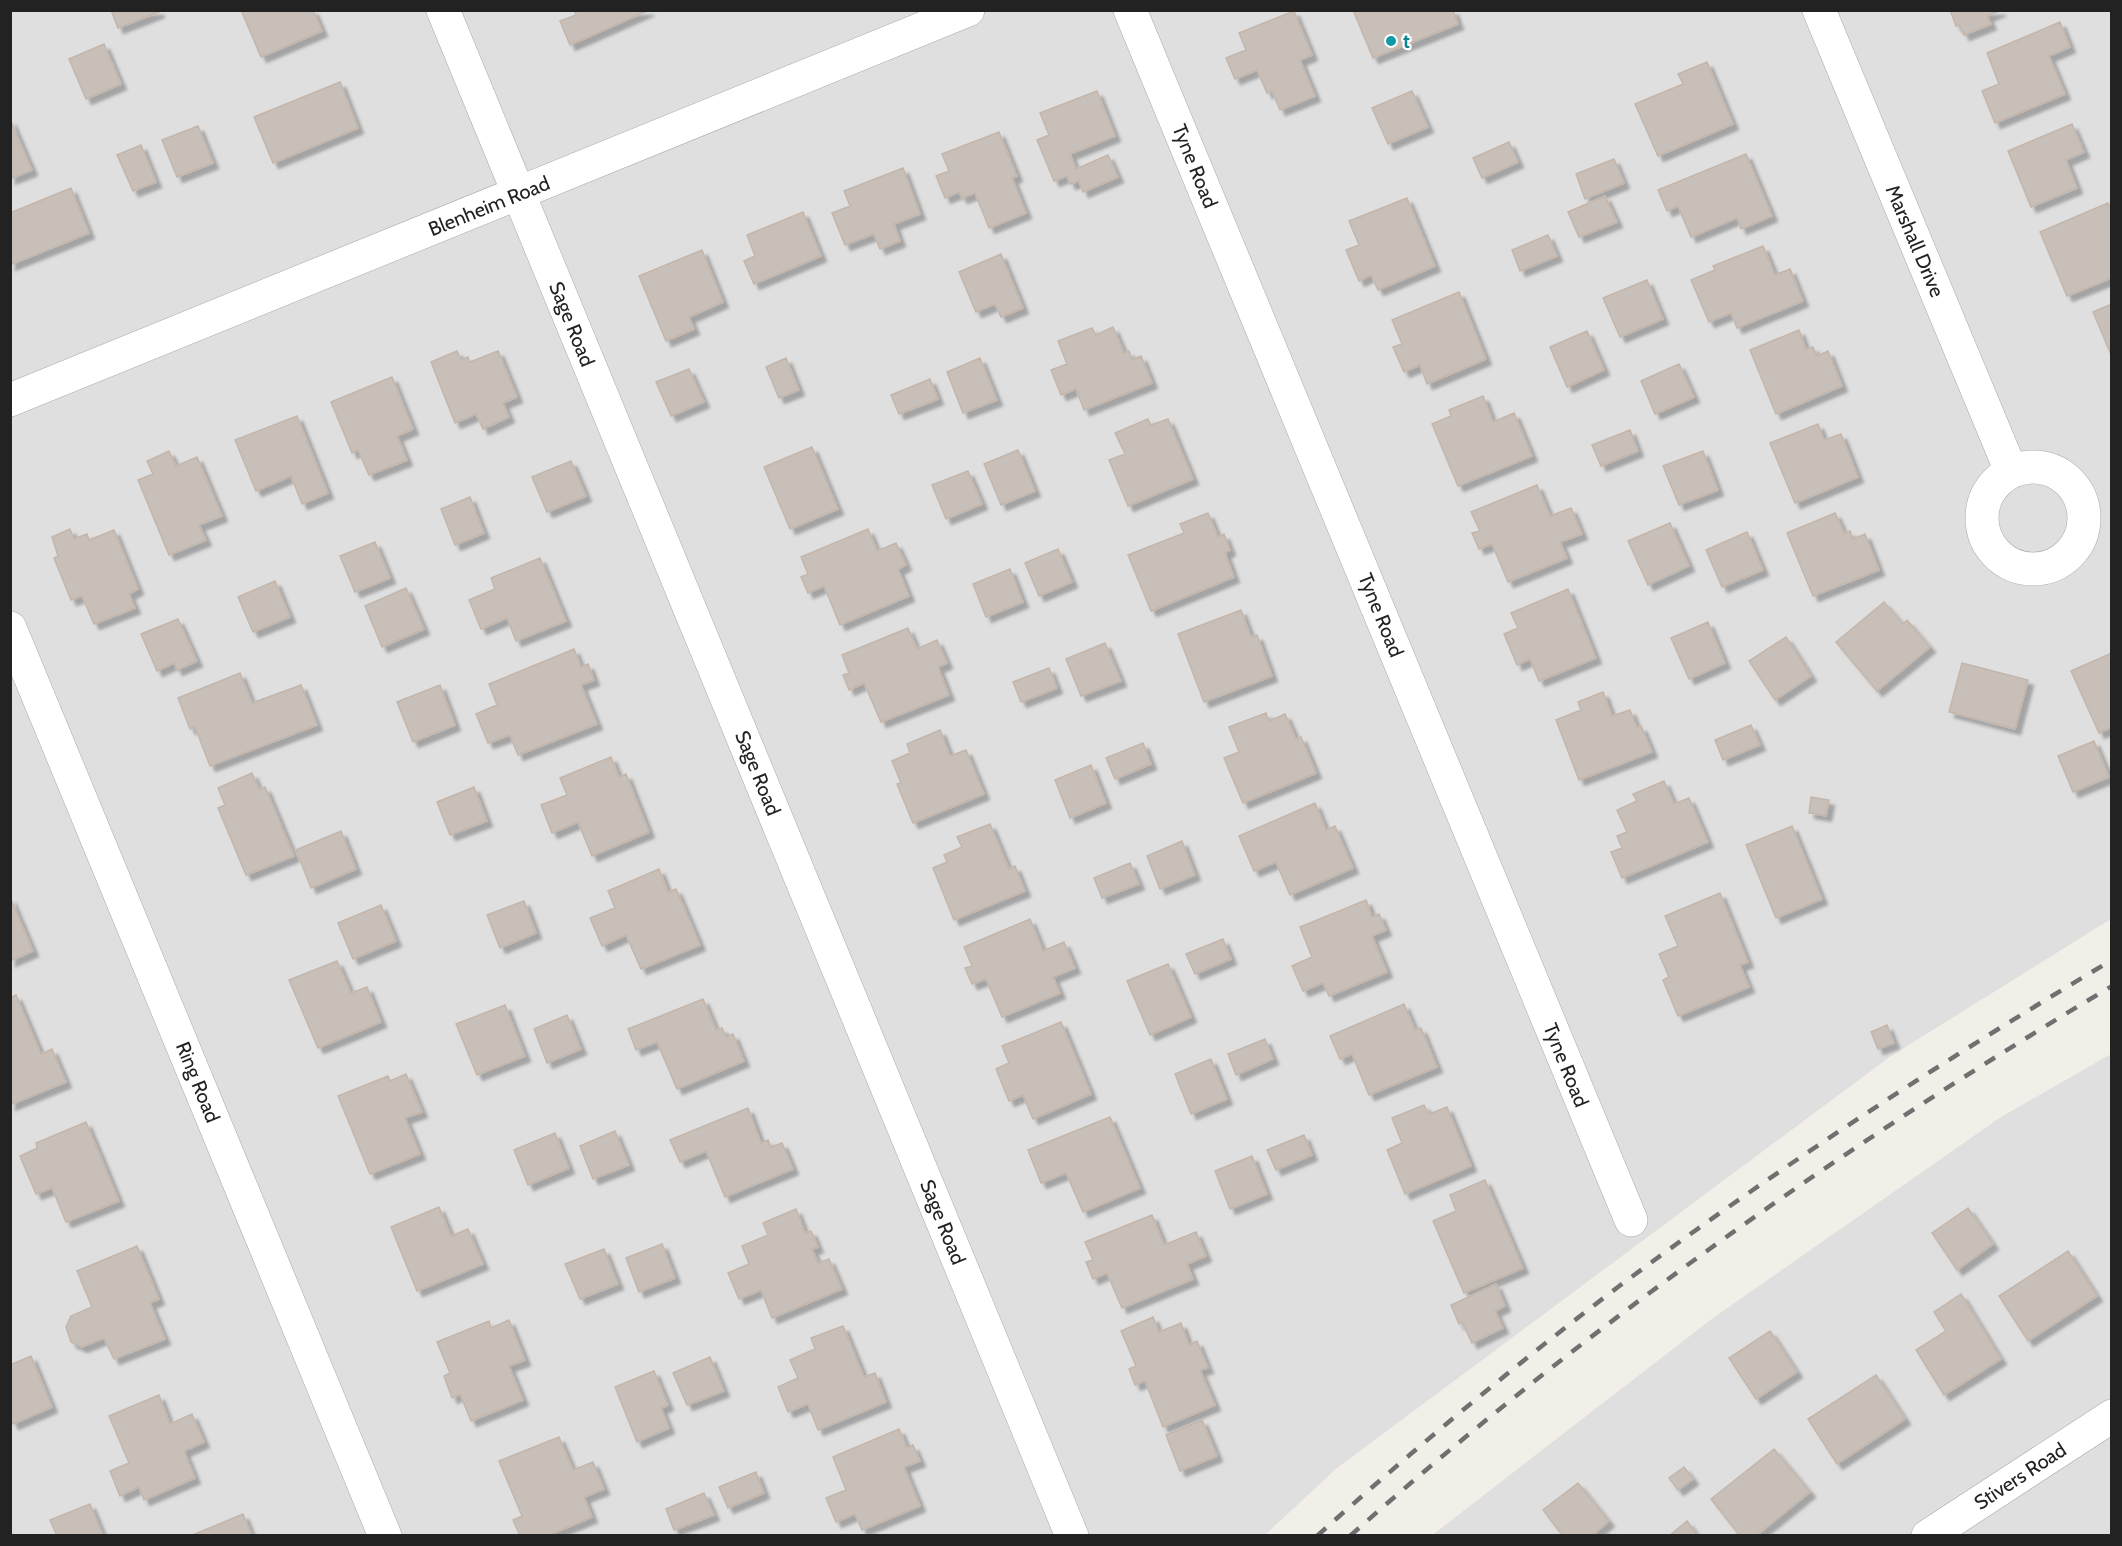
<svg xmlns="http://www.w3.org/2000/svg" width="2122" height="1546" viewBox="0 0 2122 1546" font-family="Cabin,sans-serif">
<defs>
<filter id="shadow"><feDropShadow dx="5.5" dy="5.5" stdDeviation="1.5" flood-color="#0004"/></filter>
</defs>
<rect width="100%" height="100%" fill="#f2efe9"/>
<!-- residential -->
<path fill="#e0dfdf" d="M10 11H2111V919L1891 1056 1337 1468 1265 1535H11Z
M2111 1054V1535L1431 1536 1713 1318 2001 1117Z"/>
<!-- building -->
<path fill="#c7bfb8" stroke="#c4b6ab" stroke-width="1.5" filter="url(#shadow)" d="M111 10H158L159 12 118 28Z
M241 10H313L322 31 261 57Z
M574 10H649L570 45 560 21 576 15Z
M1353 10H1453L1458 24 1373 58Z
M1950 10H2001L1987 16 1991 24 1964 35 1959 25 1956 26Z
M1294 11 1312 55 1300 60 1315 96 1280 110 1272 91 1267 93 1257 70 1235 79 1226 58 1246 50 1239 33Z
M2060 22 2070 47 2049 56 2065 94 1995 123 1982 91 1999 84 1987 53Z
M104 44 121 84 86 99 69 59Z
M1707 62 1733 124 1658 156 1635 104 1683 84 1678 74Z
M340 82 358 128 273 163 254 117Z
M1097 91 1115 136 1070 154 1076 169 1108 155 1118 177 1083 192 1079 181 1070 184 1067 176 1054 181 1037 140 1049 135 1040 113Z
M1412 91 1428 127 1388 144 1372 108Z
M10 119 32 170 10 179Z
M2072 124 2084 152 2066 160 2077 188 2031 207 2008 151Z
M198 126 213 163 177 177 162 140Z
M999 132 1017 176 1012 178 1026 213 989 228 975 193 962 198 959 192 945 198 936 176 949 171 942 154Z
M1509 142 1518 162 1482 178 1473 158Z
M141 145 156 182 133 191 117 155Z
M1746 154 1772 216 1741 229 1737 218 1691 237 1678 206 1667 211 1658 190Z
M1614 159 1624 183 1585 199 1576 174Z
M903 168 920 214 894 224 900 241 880 249 874 234 845 245 832 213 850 206 844 191Z
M71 188 89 233 10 265V213Z
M1605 196 1617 222 1579 237 1568 212Z
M1407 198 1435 266 1378 290 1371 275 1359 281 1346 250 1359 245 1349 221Z
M2108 203 2112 211V278L2067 296 2040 232Z
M803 212 821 256 754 284 744 261 755 256 747 235Z
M1548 235 1557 256 1520 271 1512 250Z
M1763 246 1775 275 1790 269 1803 301 1737 328 1731 313 1709 322 1691 280 1715 270 1713 266Z
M702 250 723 302 689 317 694 329 666 341 639 276Z
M1001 254 1023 308 1001 317 995 304 976 312 959 272Z
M1647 280 1663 319 1620 337 1603 298Z
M1459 292 1486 359 1427 384 1420 365 1404 372 1393 347 1402 344 1392 320Z
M2112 304V357L2093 312Z
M1113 327 1124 353 1129 351 1132 360 1141 356 1152 383 1084 410 1076 389 1061 395 1051 370 1067 364 1058 341 1092 328 1096 335Z
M1799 330 1806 349 1813 347 1817 356 1828 351 1842 386 1776 414 1750 350Z
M1587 331 1604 370 1567 387 1550 347Z
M457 351 461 360 468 357 470 362 498 351 517 397 503 403 509 417 483 429 476 414 455 423 431 362Z
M786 358 799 390 779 398 766 367Z
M980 358 997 400 963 413 947 372Z
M1679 364 1694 397 1655 414 1641 381Z
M689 369 704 402 671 416 656 382Z
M392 377 413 429 397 436 407 460 369 475 358 450 352 453 331 402Z
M930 379 938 399 899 414 891 395Z
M1483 396 1493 422 1514 413 1532 456 1458 486 1432 424 1451 416 1449 410Z
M297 416 328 493 302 504 291 476 256 491 235 440Z
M1148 419 1151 425 1168 419 1193 479 1128 506 1109 460 1125 454 1115 433Z
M1818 424 1824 440 1841 434 1858 477 1795 503 1770 443Z
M1630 430 1638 451 1601 466 1592 445Z
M812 447 838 509 790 529 764 467Z
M1018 450 1035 491 1001 505 984 464Z
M169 451 176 466 197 457 222 516 199 525 206 540 169 555 138 480 153 474 147 461Z
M1703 451 1718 490 1679 505 1663 466Z
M571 461 586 496 547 512 532 477Z
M968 471 982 504 946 519 932 485Z
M1537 485 1550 516 1571 508 1582 534 1560 542 1567 558 1508 582 1492 544 1479 549 1472 533 1480 531 1471 512Z
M470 497 484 533 455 545 441 509Z
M1208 513 1218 537 1224 534 1230 550 1225 553 1234 577 1151 611 1128 555 1184 533 1180 524Z
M1835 513 1844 533 1850 531 1853 539 1865 534 1879 570 1813 596 1787 533Z
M1670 523 1689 566 1648 585 1628 541Z
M70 529 74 539 87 534 89 540 114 530 138 589 129 594 135 608 94 624 82 596 71 600 54 558 58 556 52 537Z
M868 529 877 551 896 543 906 565 898 569 909 596 840 625 824 586 808 593 801 577 808 574 801 557Z
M1747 532 1763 570 1722 587 1706 550Z
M375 542 390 578 355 592 340 556Z
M1058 549 1072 582 1039 596 1025 563Z
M540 558 566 621 516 641 507 618 481 629 469 600 495 589 491 578Z
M1010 569 1023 602 986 617 973 584Z
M275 581 290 617 253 632 238 597Z
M406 588 424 629 382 647 365 606Z
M1568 589 1596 658 1539 681 1530 659 1517 665 1504 634 1518 628 1511 613Z
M1884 602 1903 624 1907 620 1930 647 1877 691 1836 642Z
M1241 610 1251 637 1257 635 1272 676 1204 702 1178 634Z
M178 619 197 661 177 670 174 663 157 671 141 634Z
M1708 622 1725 663 1689 679 1671 638Z
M908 628 917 649 937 640 947 663 938 667 949 695 881 722 864 683 849 690 843 675 849 673 842 655Z
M1786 637 1811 676 1775 700 1749 661Z
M1105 643 1121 681 1081 696 1066 659Z
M574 649 581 667 588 664 594 680 581 685 597 724 518 755 510 735 488 743 476 714 497 705 489 684Z
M2112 653V727L2099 733 2071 671Z
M1962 663 2028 680 2015 729 1949 712Z
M1049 668 1057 688 1021 702 1013 682Z
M240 673 252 703 301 685 317 725 210 766 195 727 190 729 178 698Z
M440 685 455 725 413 742 397 702Z
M1603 692 1612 716 1630 710 1637 728 1641 726 1652 752 1579 780 1556 720 1581 710 1578 702Z
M1266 713 1269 721 1285 714 1296 739 1301 737 1316 773 1243 803 1224 758 1239 752 1229 727Z
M1751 725 1760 745 1723 760 1715 740Z
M940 730 950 756 966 750 984 794 913 823 897 784 901 783 892 761 910 753 907 744Z
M2094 741 2109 777 2073 792 2058 756Z
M1143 743 1151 764 1115 779 1106 758Z
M611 757 619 777 626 774 649 832 592 856 578 822 552 833 541 805 567 795 560 778Z
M1091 765 1106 803 1070 818 1055 780Z
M252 773 259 789 265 787 294 856 246 875 218 808 225 805 218 788Z
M1664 781 1674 804 1689 798 1708 842 1622 878 1611 852 1622 848 1617 836 1627 832 1617 810 1637 801 1633 794Z
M474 787 487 821 450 835 437 802Z
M1811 797 1829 800 1826 816 1809 813Z
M1315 803 1326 830 1335 826 1353 868 1290 895 1276 862 1254 871 1239 836Z
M990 824 1009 869 1015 866 1025 891 954 920 933 868 947 862 944 855 962 847 957 837Z
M1792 826 1822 899 1776 918 1746 845Z
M341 831 356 869 311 888 296 850Z
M1182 841 1195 875 1160 889 1147 856Z
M1130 863 1139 884 1102 898 1094 878Z
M659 869 668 892 676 889 700 945 641 969 626 935 602 946 590 918 615 908 608 891Z
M1720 893 1748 962 1740 965 1749 987 1678 1016 1663 980 1669 977 1659 954 1678 946 1665 916Z
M10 897 33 951 10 961Z
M1366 900 1372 917 1379 914 1386 930 1372 936 1387 972 1329 996 1323 983 1303 991 1292 966 1312 957 1300 927Z
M524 901 536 933 500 948 487 915Z
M381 905 396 941 353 959 338 923Z
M1030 919 1043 951 1064 942 1075 968 1053 977 1060 993 1002 1017 986 979 972 984 965 968 972 966 964 947Z
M1223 939 1231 959 1195 974 1186 954Z
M337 961 351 993 367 987 381 1022 318 1048 289 980Z
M1168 964 1191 1017 1150 1035 1127 981Z
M16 995 41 1054 52 1049 66 1082 10 1105V998Z
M703 999 716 1030 722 1028 726 1037 733 1034 744 1061 677 1089 657 1042 636 1050 628 1029Z
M1404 1004 1415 1030 1421 1028 1437 1067 1369 1095 1352 1054 1340 1059 1330 1036Z
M505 1005 525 1056 477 1075 456 1024Z
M567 1015 581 1049 547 1063 534 1029Z
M1061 1022 1091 1094 1033 1119 1023 1095 1009 1101 996 1069 1009 1063 1002 1046Z
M1887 1025 1894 1043 1878 1049 1871 1032Z
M1265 1039 1273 1059 1236 1075 1228 1054Z
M1211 1059 1227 1099 1191 1114 1175 1074Z
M406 1074 422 1112 405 1118 420 1154 370 1174 338 1096 388 1076 390 1081Z
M1424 1105 1429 1114 1447 1107 1471 1166 1405 1194 1387 1150 1402 1143 1392 1118Z
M748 1108 761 1143 768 1140 771 1147 782 1143 793 1169 725 1197 706 1151 680 1162 670 1140Z
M1110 1117 1140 1188 1083 1212 1066 1173 1041 1183 1028 1150Z
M86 1122 119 1201 66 1222 52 1188 36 1194 20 1156 37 1148 36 1143Z
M615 1131 629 1165 593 1179 580 1146Z
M555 1133 569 1168 528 1185 514 1150Z
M1304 1135 1312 1155 1276 1170 1267 1150Z
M1252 1156 1267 1194 1230 1209 1215 1171Z
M1485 1180 1523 1268 1464 1293 1433 1221 1456 1211 1450 1195Z
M439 1207 451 1236 468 1229 483 1264 417 1291 391 1227Z
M1968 1208 1993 1244 1957 1270 1932 1233Z
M796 1209 805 1233 811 1231 818 1247 812 1249 818 1263 829 1259 842 1289 772 1318 761 1290 739 1299 728 1273 749 1264 742 1246 768 1235 763 1223Z
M1152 1215 1164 1245 1196 1232 1206 1256 1187 1264 1193 1279 1122 1308 1107 1273 1093 1279 1086 1262 1093 1260 1085 1242Z
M662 1244 675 1278 639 1292 626 1258Z
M137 1246 159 1299 150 1303 165 1339 114 1359 104 1338 82 1347 71 1342 66 1327 71 1316 92 1307 77 1271Z
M604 1249 618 1284 580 1299 565 1264Z
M2068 1251 2097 1296 2028 1341 1999 1296Z
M1496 1284 1505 1306 1495 1311 1503 1328 1472 1343 1462 1322 1459 1324 1451 1305Z
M1961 1294 2001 1359 1944 1395 1916 1350 1946 1331 1934 1312Z
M1153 1317 1159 1332 1181 1323 1189 1345 1197 1341 1208 1368 1200 1370 1215 1405 1163 1427 1145 1381 1135 1385 1129 1369 1136 1366 1121 1331Z
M509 1320 525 1360 509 1366 523 1400 471 1421 460 1394 452 1398 444 1376 450 1373 437 1342 489 1321 491 1328Z
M843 1326 864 1377 875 1373 886 1402 818 1430 808 1404 788 1412 778 1387 798 1378 790 1360 815 1349 811 1338Z
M1770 1331 1797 1372 1756 1399 1729 1358Z
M31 1356 52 1407 13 1424 10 1417V1365Z
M710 1357 724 1391 687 1405 673 1373Z
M654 1371 668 1405 661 1408 669 1428 637 1442 615 1387Z
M1876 1375 1905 1419 1837 1464 1808 1419Z
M159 1395 170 1424 192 1414 204 1442 184 1451 195 1478 144 1500 139 1487 120 1496 110 1471 129 1463 109 1416Z
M1202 1420 1217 1456 1180 1471 1166 1435Z
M899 1429 907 1448 913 1445 920 1461 904 1467 920 1506 862 1530 855 1514 836 1522 826 1498 846 1490 833 1457Z
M559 1437 573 1470 593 1462 604 1489 584 1497 592 1517 547 1536H520L513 1520 522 1516 499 1461Z
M1774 1449 1810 1492 1756 1536H1740L1711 1499Z
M1684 1467 1693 1479 1678 1490 1669 1478Z
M756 1472 764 1493 728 1508 719 1487Z
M1578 1483 1609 1521 1592 1536H1563L1543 1510Z
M704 1493 714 1515 674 1530 666 1509Z
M90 1504 103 1536H57L50 1520Z
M243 1514 252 1536H190Z
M1687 1521 1698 1536H1669Z"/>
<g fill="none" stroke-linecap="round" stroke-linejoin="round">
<!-- minor casing -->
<g stroke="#a9a9a9" stroke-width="34">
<path id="minor" d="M443 10 1072 1536
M1130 10 1631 1220
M1819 10 2011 471
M10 400 968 10
M1982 518a51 51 0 1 1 102 0a51 51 0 1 1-102 0Z
M10 628 385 1536
M1928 1536 2112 1416"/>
</g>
<!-- minor -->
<use href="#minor" stroke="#fff" stroke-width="33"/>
<!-- rail -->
<path stroke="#707070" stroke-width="4.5" stroke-dasharray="12 12" stroke-linecap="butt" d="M1317 1536C1414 1449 1514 1366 1618 1287 1776 1169 1942 1061 2112 960
M1350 1536C1585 1327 1842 1147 2112 986"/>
</g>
<!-- markers -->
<circle fill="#0f9aa8" stroke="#fff" stroke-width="2" cx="1391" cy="41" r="6"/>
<g text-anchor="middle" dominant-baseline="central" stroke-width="4.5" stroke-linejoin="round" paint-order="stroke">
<!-- culture labels -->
<g font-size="20" font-weight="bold" fill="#0d838f" stroke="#fff" text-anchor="start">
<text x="1403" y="41">t</text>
</g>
<!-- street labels -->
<g font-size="20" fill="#222" stroke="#fff">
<text transform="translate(1195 166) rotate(68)">Tyne Road</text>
<text transform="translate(489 206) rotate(-22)">Blenheim Road</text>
<text transform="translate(1915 241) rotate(67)">Marshall Drive</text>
<text transform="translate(572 324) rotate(68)">Sage Road</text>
<text transform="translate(1381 615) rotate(68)">Tyne Road</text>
<text transform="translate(758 773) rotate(68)">Sage Road</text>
<text transform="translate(1566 1065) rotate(68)">Tyne Road</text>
<text transform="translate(198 1082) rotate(68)">Ring Road</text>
<text transform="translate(943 1222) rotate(68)">Sage Road</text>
<text transform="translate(2020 1476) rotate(-33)">Stivers Road</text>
</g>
</g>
<!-- border -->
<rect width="2122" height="1546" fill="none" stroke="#222222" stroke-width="24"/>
</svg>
